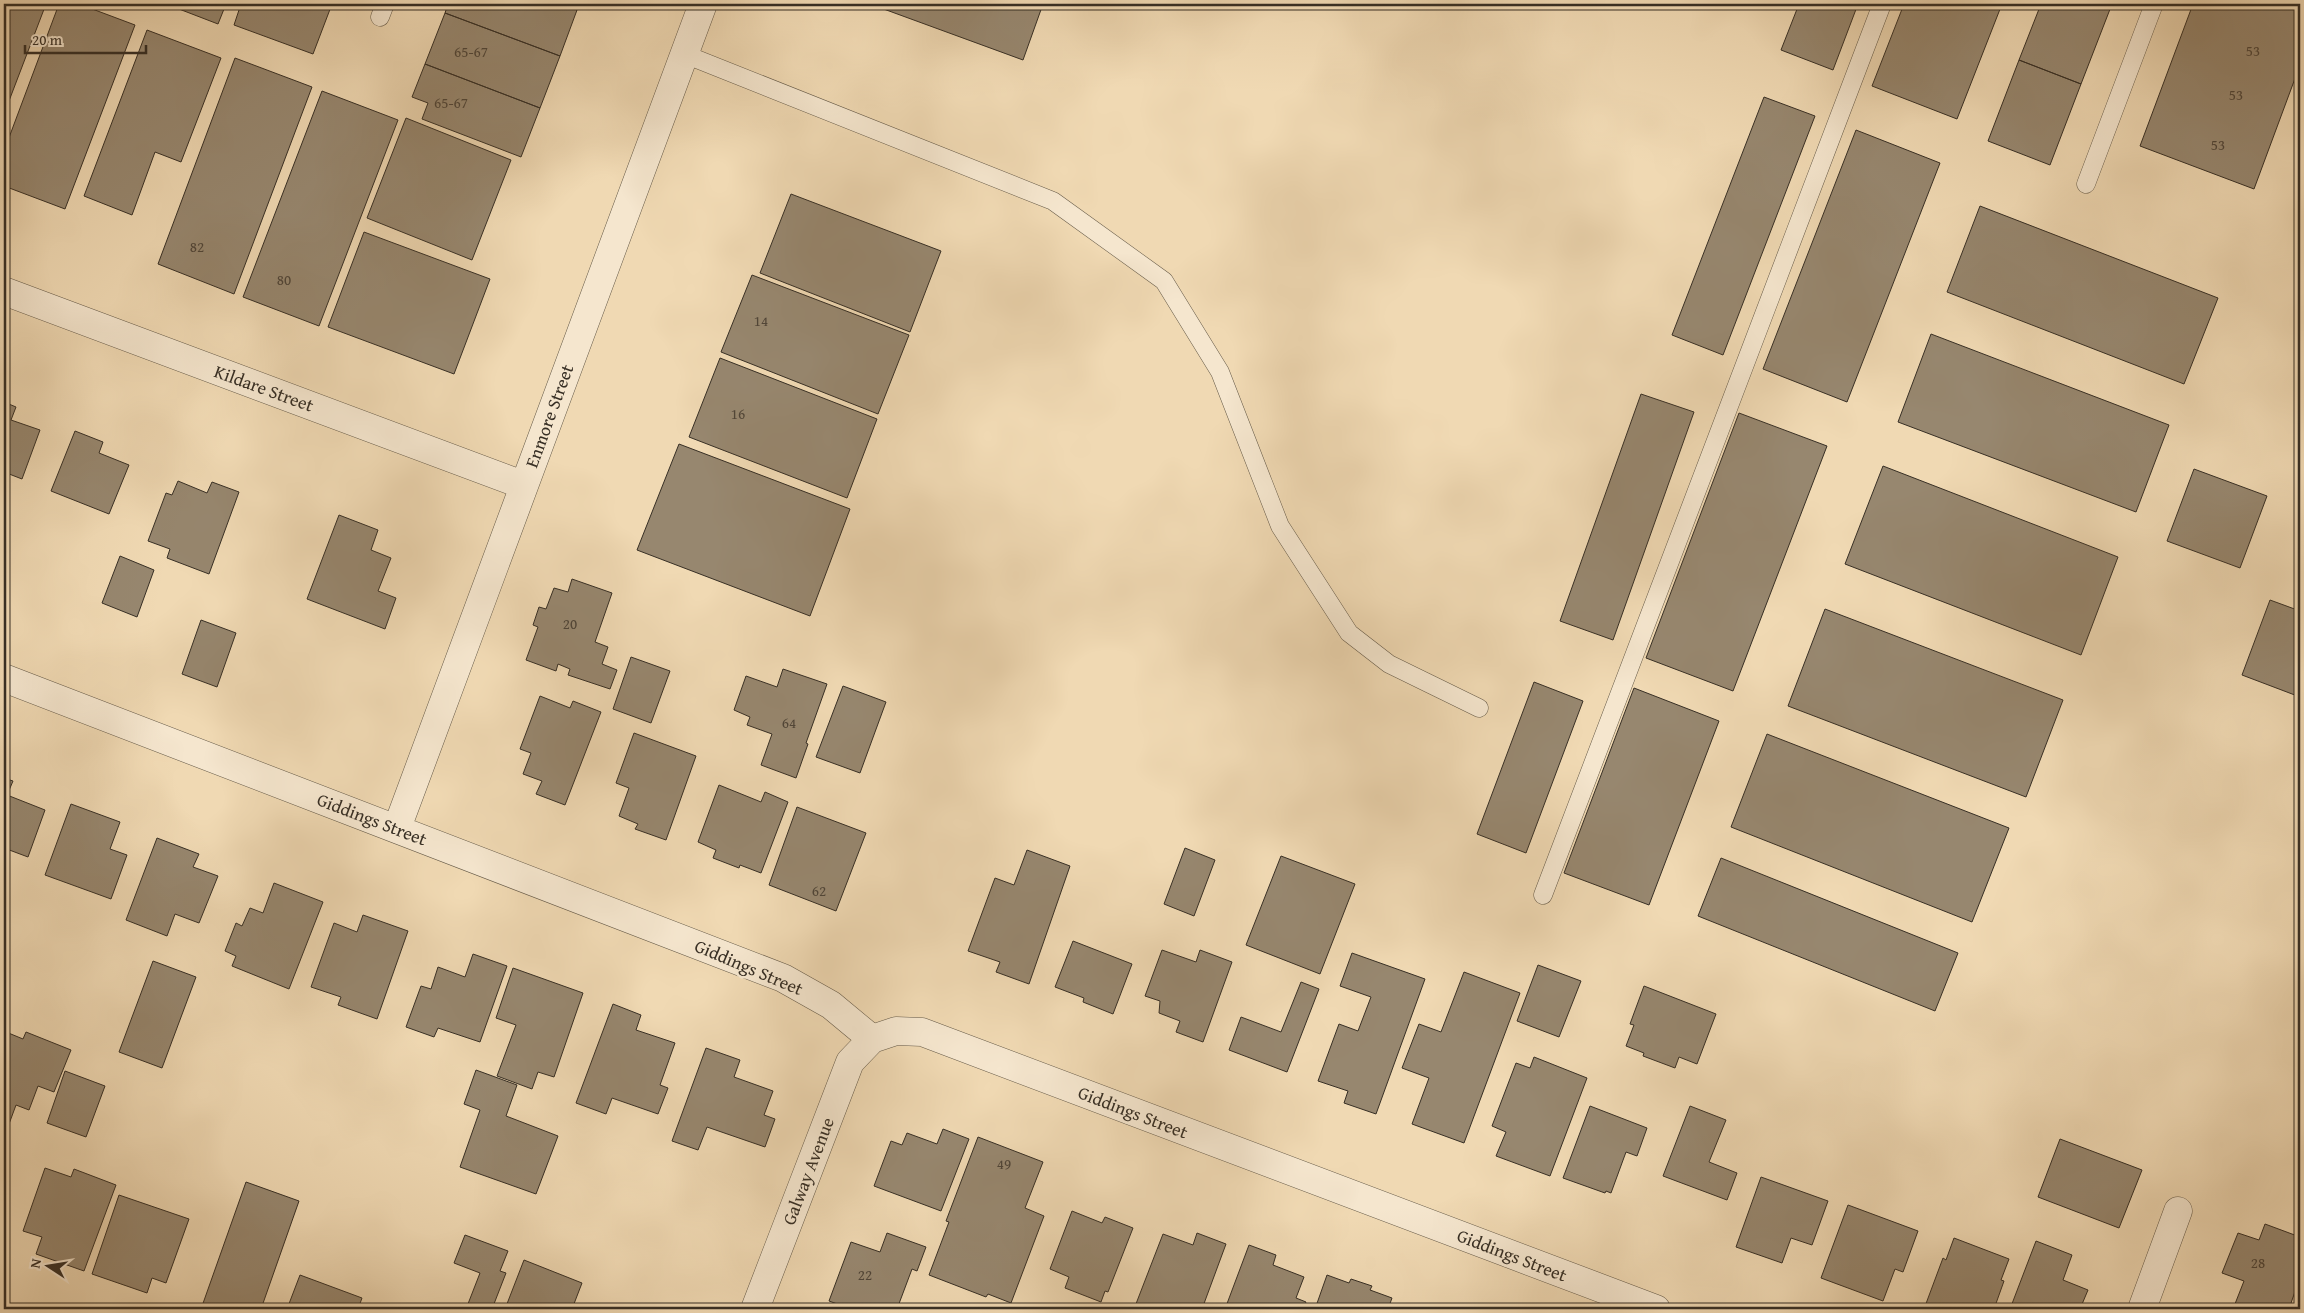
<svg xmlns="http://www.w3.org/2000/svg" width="2304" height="1313" viewBox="0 0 2304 1313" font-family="'Gentium Book Plus',serif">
<rect width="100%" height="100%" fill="#f0d9b3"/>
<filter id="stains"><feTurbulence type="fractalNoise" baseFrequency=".004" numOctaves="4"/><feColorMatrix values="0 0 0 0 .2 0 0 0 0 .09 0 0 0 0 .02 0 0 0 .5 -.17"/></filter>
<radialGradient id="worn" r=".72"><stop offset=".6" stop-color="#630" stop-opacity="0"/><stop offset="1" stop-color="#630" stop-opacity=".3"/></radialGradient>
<!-- building -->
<path fill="#97876f" stroke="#372f25" d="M4 4H46L4 114Z
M59 4H79L135 25 65 209 4 186V151Z
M166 4H226L218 24Z
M241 4H332L313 54 234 25Z
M448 4H560L577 10 560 56 445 13Z
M560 4H580L577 10Z
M870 4H1043L1023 60Z
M1799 4H1858L1833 70 1781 50Z
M1904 4H2002L1957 119 1872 86Z
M2041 4H2112L2081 84 2019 60Z
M2193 4H2300V65L2254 189 2140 146Z
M445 13 560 56 540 108 425 64Z
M147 30 221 58 181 162 155 152 132 215 84 196Z
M235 58 312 87 234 294 158 264Z
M2019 60 2081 84 2050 165 1988 141Z
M425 64 540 108 521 157 422 119 428 103 412 97Z
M322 91 398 120 319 326 243 297Z
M1764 97 1815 116 1723 355 1672 335Z
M406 118 511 160 472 260 367 218Z
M1856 130 1940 163 1847 402 1763 369Z
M791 194 941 251 910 332 760 273Z
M1980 206 2218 298 2184 384 1947 292Z
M364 232 490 279 454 374 328 327Z
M752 275 909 335 878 414 721 352Z
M1931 334 2169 425 2136 512 1898 422Z
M720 358 877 419 847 498 689 437Z
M1641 394 1694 412 1613 640 1560 621Z
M4 402 16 407 11 420 40 430 22 479 4 472Z
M1739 413 1827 446 1733 691 1646 658Z
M75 431 103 442 99 453 129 465 109 514 51 491Z
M679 444 850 509 810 616 637 550Z
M1883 466 2118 557 2081 655 1845 564Z
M2194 469 2267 496 2240 568 2167 541Z
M178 481 207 493 212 482 239 492 209 574 167 558 170 549 148 541 166 493 172 495Z
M339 515 378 530 371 550 391 558 378 591 396 598 385 629 307 599Z
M120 556 154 570 137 617 102 603Z
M572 579 612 593 595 642 608 647 602 664 617 670 610 689 568 675 570 669 558 664 556 671 526 660 538 627 533 625 539 607 546 609 554 588 568 592Z
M2270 600 2300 611V697L2242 675Z
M1825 609 2063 700 2026 797 1788 706Z
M201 620 236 633 217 687 182 674Z
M631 657 670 671 651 723 613 709Z
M783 669 827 684 806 743 808 744 796 778 761 765 772 734 747 725 750 717 734 710 746 676 777 687Z
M1534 682 1583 701 1526 853 1477 834Z
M843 686 886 702 860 773 816 757Z
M1634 688 1719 721 1649 905 1564 873Z
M540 696 570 708 573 701 601 712 565 805 536 794 542 781 523 774 531 753 520 749Z
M634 733 696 756 666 840 635 829 638 824 619 816 629 788 616 783Z
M1767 734 2009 828 1972 922 1731 827Z
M4 778 13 781 7 795 45 810 28 857 4 848Z
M719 785 761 802 765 792 788 802 761 873 740 865 739 868 713 858 716 850 698 842Z
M71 804 120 822 110 849 127 855 111 899 45 875Z
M797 807 866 833 836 911 769 885Z
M157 838 199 854 193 867 218 876 199 923 175 914 167 936 126 920Z
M1185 848 1215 860 1194 916 1164 904Z
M1027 850 1070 866 1029 984 996 972 1000 962 968 951 995 878 1014 885Z
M1281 856 1355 884 1320 974 1246 945Z
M1721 858 1958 953 1935 1011 1698 916Z
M274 883 323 902 289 989 232 966 236 956 225 951 236 923 242 926 250 908 263 913Z
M363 915 408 931 377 1019 338 1005 341 997 311 987 334 923 357 932Z
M1073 941 1132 964 1113 1014 1083 1002 1084 998 1055 987Z
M1162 950 1196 962 1200 950 1232 962 1203 1042 1176 1032 1180 1021 1159 1013 1160 1001 1145 996Z
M1352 953 1425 979 1376 1114 1344 1103 1348 1091 1318 1081 1339 1024 1358 1031 1371 997 1340 986Z
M473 954 507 966 480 1042 438 1028 434 1037 406 1027 421 986 431 989 438 967 465 977Z
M153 961 196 977 162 1068 119 1052Z
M1538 965 1581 981 1559 1037 1517 1021Z
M513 968 583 993 554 1077 538 1072 532 1089 497 1076 516 1025 496 1018Z
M1464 972 1520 993 1464 1143 1412 1124 1429 1078 1402 1068 1419 1024 1441 1032Z
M1301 982 1319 989 1287 1072 1229 1050 1241 1017 1281 1032Z
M1644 986 1716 1014 1697 1064 1679 1057 1675 1068 1643 1056 1644 1053 1626 1046 1634 1025 1630 1024Z
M613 1004 641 1015 636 1030 675 1043 660 1085 668 1088 658 1114 612 1098 606 1114 576 1103Z
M6 1032 23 1039 26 1032 71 1050 54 1092 38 1086 29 1110 16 1105 9 1124 4 1121V1037Z
M706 1048 740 1060 734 1077 773 1091 764 1115 775 1119 765 1147 707 1127 698 1150 672 1141Z
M1534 1057 1587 1078 1550 1176 1496 1156 1506 1132 1492 1126 1516 1063 1530 1068Z
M476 1070 517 1085 506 1116 558 1136 536 1194 460 1167 480 1110 464 1104Z
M65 1071 105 1086 86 1137 47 1123Z
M1590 1106 1647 1128 1637 1156 1626 1152 1611 1193 1606 1191 1605 1193 1563 1178Z
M1690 1106 1726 1120 1709 1162 1737 1173 1727 1200 1663 1176Z
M943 1129 969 1139 941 1211 874 1186 891 1141 902 1145 907 1133 937 1144Z
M978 1137 1043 1162 1025 1208 1044 1216 1011 1303 988 1294 986 1297 929 1275 949 1222 946 1221Z
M2060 1139 2142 1170 2119 1228 2038 1197Z
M4 1140 9 1142 4 1157Z
M45 1168 71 1177 74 1169 116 1185 84 1271 36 1254 42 1237 23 1231Z
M1761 1177 1828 1201 1812 1245 1791 1238 1782 1263 1736 1247Z
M246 1182 299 1201 261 1309H201Z
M119 1195 189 1219 166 1283 152 1278 147 1293 92 1274Z
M1848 1205 1918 1231 1903 1272 1895 1269 1883 1301 1821 1278Z
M1072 1211 1102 1223 1105 1217 1133 1228 1108 1292 1105 1291 1101 1302 1065 1288 1069 1277 1050 1269Z
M2265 1224 2300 1237V1277L2289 1309 2283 1307 2282 1309H2233L2244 1281 2222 1273 2238 1233 2259 1240Z
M887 1233 926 1247 917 1271 912 1269 897 1309H851L829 1301 851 1242 880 1252Z
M1197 1233 1226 1244 1202 1309H1134L1163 1234 1193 1245Z
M465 1235 508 1251 500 1271 506 1273 492 1309H466L480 1273 454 1263Z
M1954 1238 2009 1259 2001 1280 2004 1281 1994 1309H1924L1943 1258 1946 1260Z
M2036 1241 2072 1255 2063 1280 2088 1290 2080 1309H2010Z
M1249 1245 1276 1255 1273 1265 1304 1277 1296 1298 1306 1302 1303 1309H1225Z
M524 1260 582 1283 572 1309H505Z
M300 1275 362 1298 358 1309H287Z
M1327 1275 1349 1283 1351 1279 1372 1286 1370 1290 1392 1298 1388 1309H1315Z
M394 1304 409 1309H392Z"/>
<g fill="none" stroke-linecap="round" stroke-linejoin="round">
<!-- lane casing -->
<g stroke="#655a48" stroke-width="19">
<path id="lane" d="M380 17 385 4
M684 54 1053 201 1164 281 1220 372 1280 526 1349 633 1389 664 1479 708
M2086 184 2154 4
M1543 895 1882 4"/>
</g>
<!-- street casing -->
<g stroke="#655a48" stroke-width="29">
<path id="street" d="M4 291 523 485
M4 678 783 978 831 1005 872 1039 896 1031 922 1032 1656 1309
M397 828 703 4
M755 1309 850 1062 872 1039
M2142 1309 2178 1211"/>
</g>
<!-- lane -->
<use href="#lane" stroke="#f5e6ce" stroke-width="18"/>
<!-- street -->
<use href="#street" stroke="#f5e6ce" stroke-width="28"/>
</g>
<g text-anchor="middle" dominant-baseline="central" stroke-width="5" stroke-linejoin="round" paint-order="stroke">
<!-- number labels -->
<g font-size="15" fill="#4f4538">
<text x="2253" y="50">53</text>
<text x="471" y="51">65-67</text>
<text x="2236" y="94">53</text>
<text x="451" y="102">65-67</text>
<text x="2218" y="144">53</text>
<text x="197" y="246">82</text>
<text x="284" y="279">80</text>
<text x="761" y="320">14</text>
<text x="738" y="413">16</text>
<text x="570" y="623">20</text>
<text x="789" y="722">64</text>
<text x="819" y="890">62</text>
<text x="1004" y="1163">49</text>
<text x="2258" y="1262">28</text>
<text x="865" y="1274">22</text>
</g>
<!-- street labels -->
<g font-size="18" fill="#372f25" stroke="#f5e6ce">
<text transform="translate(264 388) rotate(20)">Kildare Street</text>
<text transform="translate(549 416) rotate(-70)">Enmore Street</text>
<text transform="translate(372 819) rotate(21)">Giddings Street</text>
<text transform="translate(749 967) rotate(23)">Giddings Street</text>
<text transform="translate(1133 1112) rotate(21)">Giddings Street</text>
<text transform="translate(808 1171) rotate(-69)">Galway Avenue</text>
<text transform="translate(1512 1255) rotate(21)">Giddings Street</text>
</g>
</g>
<!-- margin -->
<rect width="2304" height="1313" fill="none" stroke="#f0d9b3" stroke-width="20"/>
<rect x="5" y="5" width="2294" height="1303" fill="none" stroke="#372f25" stroke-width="2.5"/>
<rect x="10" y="10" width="2284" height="1293" fill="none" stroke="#372f25"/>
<!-- north arrow -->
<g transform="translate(48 1266) rotate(282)" stroke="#f5e6ce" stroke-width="4" paint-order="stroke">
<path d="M0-4L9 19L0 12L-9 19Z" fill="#372f25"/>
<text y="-8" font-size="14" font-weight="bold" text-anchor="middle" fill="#372f25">N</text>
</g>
<!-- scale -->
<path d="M25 45v8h121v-8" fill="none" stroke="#372f25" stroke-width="2.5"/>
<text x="32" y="45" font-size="15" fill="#372f25" stroke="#f5e6ce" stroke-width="4" paint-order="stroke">20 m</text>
<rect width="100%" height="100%" filter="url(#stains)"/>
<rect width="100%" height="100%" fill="url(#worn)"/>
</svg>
